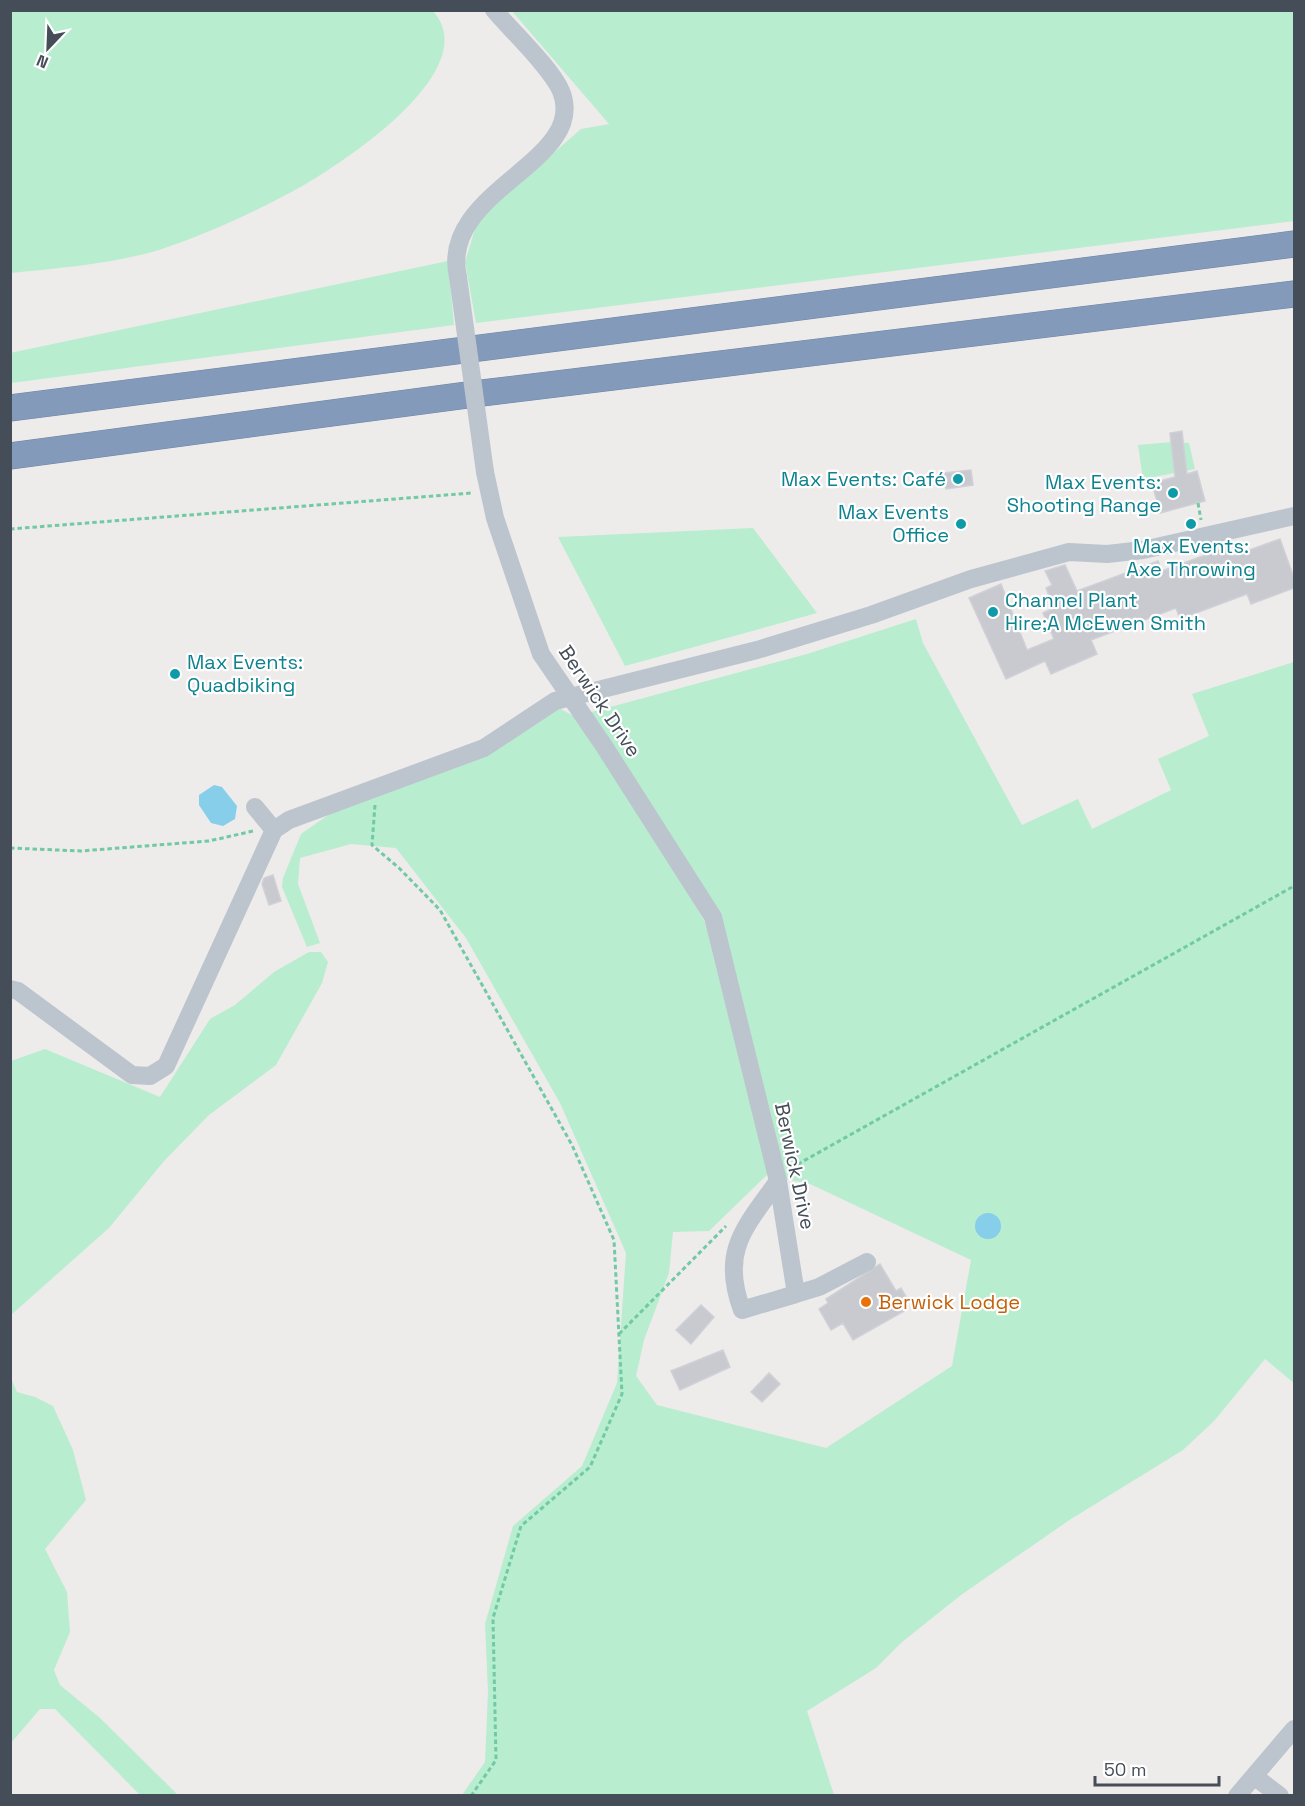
<svg xmlns="http://www.w3.org/2000/svg" width="1305" height="1806" viewBox="0 0 1305 1806" font-family="'Space Grotesk',sans-serif">
<rect width="100%" height="100%" fill="#eeebeb"/>
<!-- green -->
<path fill="#b8edd0" d="M433 11C485 69 347 160 304 185 259 210 208 234 159 250 111 264 60 268 11 273V11Z
M512 11H1294V221L476 323 465 262 478 219 581 129 609 124Z
M448 261 454 325 11 383 10 353Z
M1172 442 1189 443 1195 469 1143 479 1138 445Z
M753 528 817 613 625 666 558 537Z
M916 619 923 643 1022 825 1078 799 1092 829 1171 790 1158 759 1209 736 1192 694 1294 662V1383L1265 1359 1214 1421 1183 1450 1071 1519 961 1595 902 1642 876 1668 807 1711 834 1795H462L485 1762 488 1692 485 1624 513 1526 582 1466 617 1383 626 1253 560 1103 466 938 396 848 351 844 300 858 298 884 320 943 307 947 282 887 283 878 301 834 334 811 559 708 575 717 640 814 705 922 768 1174 709 1231 673 1232 669 1273 644 1340 636 1376 657 1405 826 1448 952 1366 971 1260 810 1184 785 1179 717 919 588 713 807 654Z
M309 952H321L328 962 322 983 276 1065 209 1115 164 1161 109 1228 11 1315V1061L45 1049 160 1097 210 1019 235 1005 274 972Z
M10 1376 17 1392 35 1397 53 1406 73 1450 86 1500 45 1549 67 1592 70 1632 54 1670 60 1685 100 1718 178 1795H140L55 1709H40L11 1743Z"/>
<!-- water -->
<path fill="#86cee9" d="M214 785 222 787 237 806 235 819 223 826 211 823 199 805V795Z
M975 1226a13 13 0 1 1 26 0a13 13 0 1 1-26 0Z"/>
<!-- building -->
<path fill="#c8cad0" stroke="#cfd1d7" stroke-width="1.5" d="M1182 431 1187 474 1197 471 1205 501 1160 513 1152 483 1175 477 1170 433Z
M971 470 973 485 946 489 944 473Z
M1280 539 1294 578V588L1251 604 1247 594 1180 619 1176 608 1091 640 1097 654 1051 674 1045 661 1006 679 969 598 1001 584 1027 650 1054 639 1043 613 1054 608 1046 588 1052 585 1045 571 1065 565 1077 591 1158 561 1162 571 1230 546 1233 556Z
M273 875 281 901 269 905 262 884 264 878Z
M880 1264 896 1291 901 1288 908 1300 902 1304 906 1310 853 1340 843 1323 831 1330 819 1309 828 1303 826 1299Z
M701 1305 714 1317 691 1344 676 1330Z
M723 1350 730 1367 680 1390 671 1371Z
M769 1373 780 1384 762 1402 751 1392Z"/>
<g fill="none" stroke-linecap="round" stroke-linejoin="round">
<!-- highway casing -->
<g stroke="#6e85a6" stroke-width="27">
<path id="highway" d="M10 408 1294 244
M10 456 482 393 1294 294"/>
</g>
<!-- path -->
<path stroke="#71caa4" stroke-width="3" stroke-dasharray="4.5 3" stroke-linecap="butt" d="M1198 503 1201 520
M10 529 472 493
M375 805 372 845 399 868 440 910 572 1145 614 1240 622 1394 590 1467 521 1526 493 1618 496 1760 471 1796
M10 848 81 851 209 841 253 831
M791 1168 1294 886
M619 1334 726 1226"/>
<!-- minor -->
<path stroke="#bcc5ce" stroke-width="18" d="M458 277C438 190 590 162 561 91 551 68 512 31 494 10
M485 472 495 518 541 654 604 746 713 917 778 1181 796 1294 742 1310C720 1251 745 1227 778 1181
M255 807 274 830
M10 989 18 991 132 1075 150 1076 166 1066 274 830 289 820 484 748 555 701 757 650 871 615 971 579 1069 552 1107 554 1143 550 1294 516
M796 1294 819 1287 867 1262
M1254 1776 1280 1796
M1237 1796 1294 1729"/>
<!-- highway -->
<use href="#highway" stroke="#839aba" stroke-width="26"/>
<!-- minor-bridge -->
<path stroke="#bcc5ce" stroke-width="18" d="M458 277 485 472"/>
</g>
<!-- markers -->
<g fill="#0f9aa8" stroke="#fff" stroke-width="2">
<circle cx="958" cy="479" r="6"/>
<circle cx="1173" cy="493" r="6"/>
<circle cx="961" cy="524" r="6"/>
<circle cx="1191" cy="524" r="6"/>
<circle cx="993" cy="612" r="6"/>
<circle cx="175" cy="674" r="6"/>
</g>
<circle fill="#e8710a" stroke="#fff" stroke-width="2" cx="866" cy="1302" r="6"/>
<g text-anchor="middle" dominant-baseline="central" stroke-width="4.5" stroke-linejoin="round" paint-order="stroke">
<!-- culture labels -->
<g font-size="20" fill="#0d838f" stroke="#fff" text-anchor="end">
<text x="946" y="479">Max Events: Café</text>
<text x="1161" y="482">Max Events:<tspan x="1161" dy="23">Shooting Range</tspan></text>
<text x="949" y="512">Max Events<tspan x="949" dy="23">Office</tspan></text>
<text x="1191" y="546" text-anchor="middle">Max Events:<tspan x="1191" dy="23">Axe Throwing</tspan></text>
<text x="1005" y="600" text-anchor="start">Channel Plant<tspan x="1005" dy="23">Hire;A McEwen Smith</tspan></text>
<text x="187" y="662" text-anchor="start">Max Events:<tspan x="187" dy="23">Quadbiking</tspan></text>
</g>
<!-- street labels -->
<g font-size="20" fill="#444d58" stroke="#fff">
<text transform="translate(600 701) rotate(56)">Berwick Drive</text>
<text transform="translate(795 1166) rotate(78)">Berwick Drive</text>
</g>
<!-- food labels -->
<g font-size="20" fill="#c56008" stroke="#fff" text-anchor="start">
<text x="878" y="1302">Berwick Lodge</text>
</g>
</g>
<!-- border -->
<rect width="1305" height="1806" fill="none" stroke="#444d58" stroke-width="24"/>
<!-- north arrow -->
<g transform="translate(48 48) rotate(203)" stroke="#ffffff" stroke-width="4.5" paint-order="stroke">
<path d="M0-4.5L10 22L0 15L-10 22Z" fill="#444d58"/>
<text y="-9" font-size="16" font-weight="bold" text-anchor="middle" fill="#444d58">N</text>
</g>
<!-- scale -->
<path d="M1095 1776v9h124v-9" fill="none" stroke="#444d58" stroke-width="3"/>
<text x="1104" y="1776" font-size="18" fill="#444d58" stroke="#ffffff" stroke-width="4.5" paint-order="stroke">50 m</text>
</svg>
